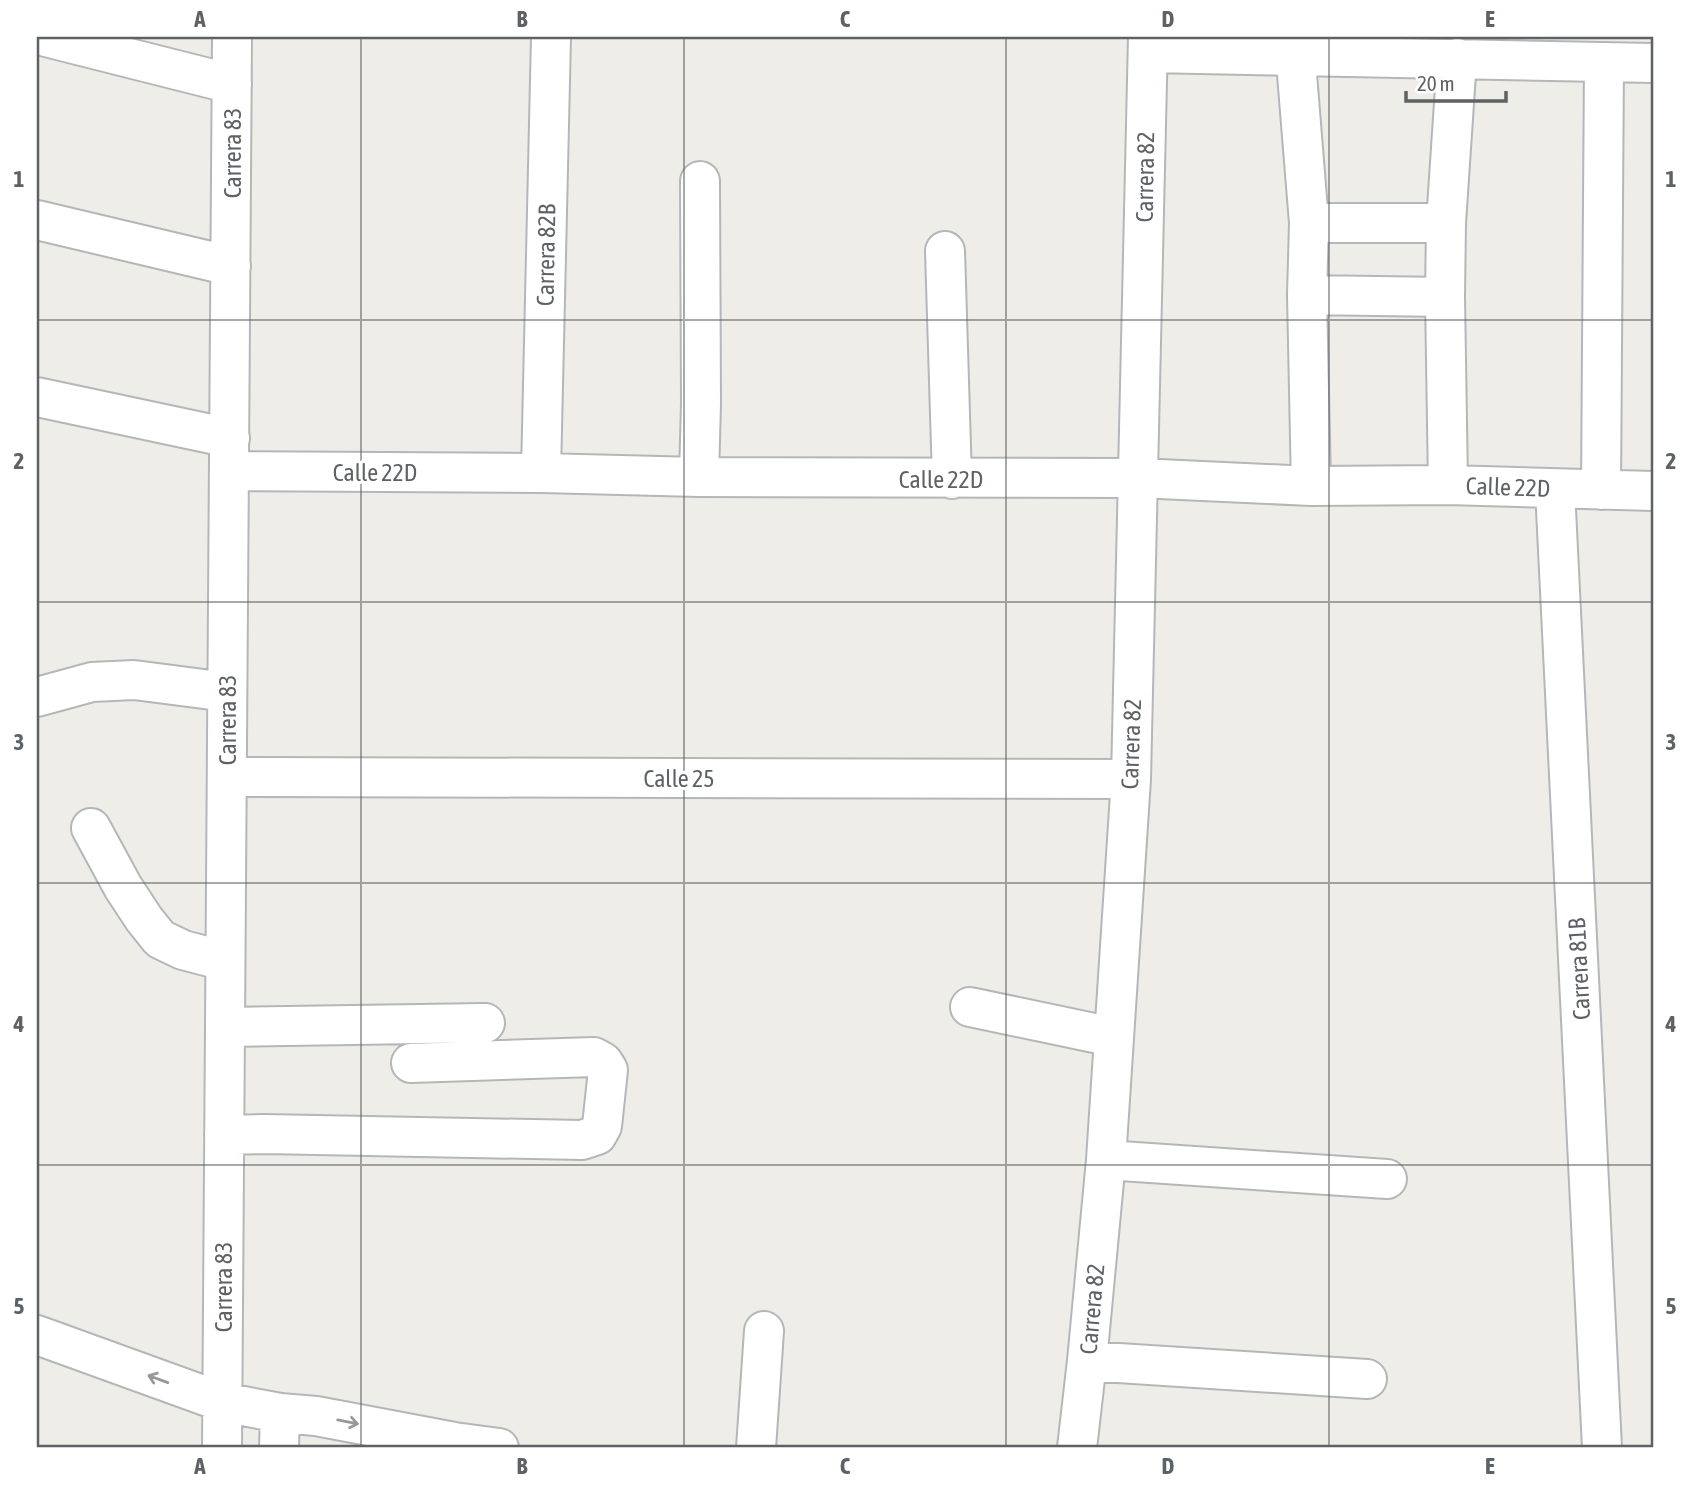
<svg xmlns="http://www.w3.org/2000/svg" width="1690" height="1485" viewBox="0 0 1690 1485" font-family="'Asap Condensed',sans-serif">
<rect width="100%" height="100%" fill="#efede7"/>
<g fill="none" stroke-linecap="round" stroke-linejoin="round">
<!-- minor casing -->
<g stroke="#b4b7ba" stroke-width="42">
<path id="minor" d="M46 37 232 84
M1294 37 1309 223 1307 295 1311 486
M1149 53 1653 63
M37 220 231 266
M1309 223H1446
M945 251 952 479
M1307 295 1445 297
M37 397 230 438
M229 471 541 473 699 477 1138 478 1311 486 1448 485 1653 491
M541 473 551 37
M699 477 701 403 700 181
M1448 485 1445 297 1446 223 1457 58
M1555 489 1602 1448
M1601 490 1604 62
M37 697 92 682 134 680 227 692
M227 777 1131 779
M91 828 123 887 144 919 160 939 183 950 225 961
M970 1007 1113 1037
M225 1027 485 1023
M224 1135 264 1134 582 1140 597 1135 602 1126 608 1070 603 1062 594 1057 411 1063
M1106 1160 1387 1179
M37 1335 222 1402 280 1413 316 1416 454 1442 499 1448
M1087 1361 1367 1379
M222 1448 232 37
M279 1448 280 1413
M756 1448 764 1331
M1077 1448 1087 1361 1106 1160 1131 779 1148 37"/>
</g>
<!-- minor -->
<use href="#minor" stroke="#fff" stroke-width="38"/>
</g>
<!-- one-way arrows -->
<defs><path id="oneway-shaft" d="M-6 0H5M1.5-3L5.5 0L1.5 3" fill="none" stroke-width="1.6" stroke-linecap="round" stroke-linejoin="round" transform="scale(1.75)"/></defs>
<g stroke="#96999b">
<use href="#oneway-shaft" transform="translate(158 1379) rotate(-160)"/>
<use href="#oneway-shaft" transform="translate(348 1422) rotate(11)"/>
</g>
<!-- grid -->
<path fill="none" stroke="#5e6265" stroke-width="2" stroke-opacity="0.55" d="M361 37V1448M684 37V1448M1006 37V1448M1329 37V1448M37 320H1653M37 602H1653M37 883H1653M37 1165H1653"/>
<g text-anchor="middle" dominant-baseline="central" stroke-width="6" stroke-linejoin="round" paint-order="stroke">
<!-- street labels -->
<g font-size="24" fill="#5e6265" stroke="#fff">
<text transform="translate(232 153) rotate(-90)">Carrera 83</text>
<text transform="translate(1145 177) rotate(-89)">Carrera 82</text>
<text transform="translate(546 255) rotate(-89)">Carrera 82B</text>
<text x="375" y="472">Calle 22D</text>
<text x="941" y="479">Calle 22D</text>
<text transform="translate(1508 487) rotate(2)">Calle 22D</text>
<text transform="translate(227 720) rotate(-90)">Carrera 83</text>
<text transform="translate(1131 744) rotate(-88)">Carrera 82</text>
<text x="679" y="778">Calle 25</text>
<text transform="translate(1579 969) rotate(-93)">Carrera 81B</text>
<text transform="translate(223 1287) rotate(-90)">Carrera 83</text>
<text transform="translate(1092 1309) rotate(-85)">Carrera 82</text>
</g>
</g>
<!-- border -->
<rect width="1690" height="1485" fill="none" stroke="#ffffff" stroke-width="77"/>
<!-- scale -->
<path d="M1406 91v10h100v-10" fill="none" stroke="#5e6265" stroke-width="3.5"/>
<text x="1417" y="91" font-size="21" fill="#5e6265" stroke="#ffffff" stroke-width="5" paint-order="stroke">20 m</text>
<rect x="38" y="38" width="1614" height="1408" fill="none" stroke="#5e6265" stroke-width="2.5"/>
<g font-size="23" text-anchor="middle" font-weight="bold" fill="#5e6265">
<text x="200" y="27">A</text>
<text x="522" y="27">B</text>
<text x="845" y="27">C</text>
<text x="1168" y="27">D</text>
<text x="1490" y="27">E</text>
<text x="19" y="187">1</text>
<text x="1671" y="187">1</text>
<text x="19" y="469">2</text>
<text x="1671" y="469">2</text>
<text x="19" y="750">3</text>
<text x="1671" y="750">3</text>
<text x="19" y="1032">4</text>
<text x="1671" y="1032">4</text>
<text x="19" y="1314">5</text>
<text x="1671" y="1314">5</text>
<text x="200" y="1474">A</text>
<text x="522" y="1474">B</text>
<text x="845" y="1474">C</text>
<text x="1168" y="1474">D</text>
<text x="1490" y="1474">E</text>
</g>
</svg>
